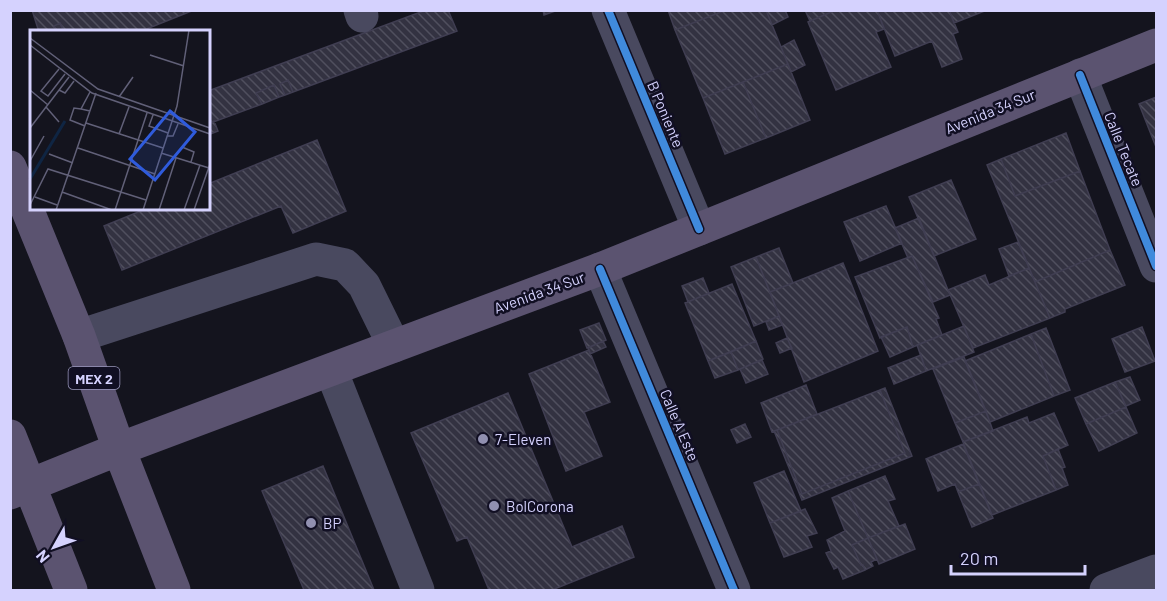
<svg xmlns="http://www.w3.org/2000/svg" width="1167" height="601" viewBox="0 0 1167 601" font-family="Barlow,sans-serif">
<defs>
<pattern id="building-back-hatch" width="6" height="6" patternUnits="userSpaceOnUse" patternTransform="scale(1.5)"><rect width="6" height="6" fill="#333241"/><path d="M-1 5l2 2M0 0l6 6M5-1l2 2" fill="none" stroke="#504f5e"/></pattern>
</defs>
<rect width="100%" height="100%" fill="#14141e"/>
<!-- building -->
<path fill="url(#building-back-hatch)" stroke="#403e52" stroke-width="1.5" d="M32 10H194L139 32H65L60 23 54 26 57 32H39Z
M426 10H448L457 31 293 92 288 80 280 84 285 95 279 97 274 85 256 93 262 104 208 124V91Z
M543 10H558L544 15Z
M668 10H726L675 30Z
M726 10H766L788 64 703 98 675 30Z
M766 10H785L788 17 772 25Z
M805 10H836L810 21Z
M836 10H877L884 29 876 32 891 67 836 90 808 22Z
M877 10H949L958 32 953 34 962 59 942 67 932 41 895 56Z
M949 10H987L954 23Z
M60 23 61 26 65 32H57L54 26Z
M794 40 805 65 791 72 781 47Z
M788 64 810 120 766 138 743 82Z
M288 80 293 92 285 95 280 84Z
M743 82 766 138 725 154 703 98Z
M274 85 279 97 262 104 256 93Z
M1156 97V147L1139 104Z
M214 121 218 131 208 135V124Z
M1066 133 1080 171 1015 196 1001 159Z
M317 140 346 211 293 233 281 206 122 270 104 226 148 208H208V184Z
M1001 159 1015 196 1080 171 1110 250 1035 282 987 165Z
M951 180 976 239 934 256 909 197Z
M886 206 902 243 860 261 844 222Z
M919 218 950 295 933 302 912 256 908 258 895 228Z
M1018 242 1029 268 1009 276 999 249Z
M779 248 793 283 770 292 756 257Z
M1110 250 1125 285 1065 309V312L1050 318 1035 282Z
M912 256 939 318 936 319 942 335 913 347 907 327 880 338 855 277Z
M756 257 779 316 754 326 731 267Z
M843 263 878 351 804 382 770 292Z
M1029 268 1050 318 973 348 948 290 985 275 989 285Z
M703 278 709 293 688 302 682 286Z
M732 284 756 341 708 361 685 303Z
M779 316 782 325 769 330 766 322Z
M599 323 606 340 587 348 580 330Z
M964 326 974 352 926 371 917 345Z
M907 327 913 347 890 357 881 337Z
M1142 327 1155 361 1125 372 1112 339Z
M1046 328 1070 390 1054 396 1031 334Z
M1031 334 1054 396 990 422 965 361Z
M787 338 792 348 780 353 776 343Z
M603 341 606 347 590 354 588 348Z
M756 341 763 359 738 370 731 352Z
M589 350 610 402 584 412 602 456 566 471 529 374Z
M731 352 738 370 715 378 708 361Z
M921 355 926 371 894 384 888 368Z
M964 357 986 411 955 423 933 369Z
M762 360 768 374 746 383 740 369Z
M1130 377 1140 400 1126 406 1115 382Z
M1115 382 1126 407 1086 424 1075 398Z
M806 385 817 414 772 432 761 403Z
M885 388 912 456 802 500 774 431 777 430 802 494 905 453 880 390Z
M880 390 905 453 802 494 777 430Z
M508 393 572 547 622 526 634 557 552 590H489L467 537 457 541 411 433Z
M1126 407 1137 433 1099 451 1086 424Z
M986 411 993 431 963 442 955 423Z
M1054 413 1068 445 1043 456 1056 490 992 515 963 442 1027 417 1029 423Z
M745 424 751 437 737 443 731 430Z
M963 444 979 484 958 492 955 484 938 491 926 459Z
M1058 449 1065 467 1062 468 1068 485 1056 490 1043 456Z
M323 466 374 590H304L262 491Z
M784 471 801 511 770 523 754 483Z
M885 476 895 499 888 501 899 526 868 538 848 491Z
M979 484 993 518 972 527 958 492Z
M848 491 868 538 852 545 861 565H863L865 570 843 579 838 567 834 569 826 553 831 551 827 540 845 531 832 498Z
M805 509 817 533 807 536 812 547 784 557 770 523Z
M905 524 915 549 879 564 868 538Z
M868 538 877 559 871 562 873 566 865 570 863 565H861L852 545Z"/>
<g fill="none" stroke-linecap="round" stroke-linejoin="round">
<!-- minor -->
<path stroke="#49495f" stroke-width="33" d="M360 10 362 16
M608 10 699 229
M1080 75 1156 266
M600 269 734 590
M79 336 316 259 345 265 364 285 394 346
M331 370 418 590
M1106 590 1156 571"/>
<!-- major -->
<path stroke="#5b5370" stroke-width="33" d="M10 167 79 336 119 449 174 590
M10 436 71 590
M10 493 119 449 600 269 1156 45"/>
<!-- cycleway casing -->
<g stroke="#110f23" stroke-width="11">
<path id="cycleway" d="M608 10 699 229
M1080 75 1156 266
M600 269 734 590"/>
</g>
<!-- cycleway -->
<use href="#cycleway" stroke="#408adc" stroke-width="8"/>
</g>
<!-- markers -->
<g fill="#9190b0" stroke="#110f23" stroke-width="2">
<circle cx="483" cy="439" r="6"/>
<circle cx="494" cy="506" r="6"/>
<circle cx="311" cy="523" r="6"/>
</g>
<g text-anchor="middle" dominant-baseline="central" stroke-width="5" stroke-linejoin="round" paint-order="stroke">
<!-- shield labels -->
<rect fill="#110f23" stroke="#9a98bc" stroke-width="1.5" x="68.5" y="367" width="51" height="22" rx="4.5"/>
<g font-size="14" font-weight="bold" fill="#d5d2fe">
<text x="94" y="378">MEX 2</text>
</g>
<!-- street labels -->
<g font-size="15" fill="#d5d2fe" stroke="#110f23">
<text transform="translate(990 111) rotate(-22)">Avenida 34 Sur</text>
<text transform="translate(666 114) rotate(67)">B Poniente</text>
<text transform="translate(1124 149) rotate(68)">Calle Tecate</text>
<text transform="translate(539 292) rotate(-20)">Avenida 34 Sur</text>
<text transform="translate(680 425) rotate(67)">Calle A Este</text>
</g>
<!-- poi labels -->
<g font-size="15" fill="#d5d2fe" stroke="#110f23" text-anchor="start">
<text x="495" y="439">7-Eleven</text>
<text x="506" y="506">BolCorona</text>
<text x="323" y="523">BP</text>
</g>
</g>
<!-- overview -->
<g transform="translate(30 30)">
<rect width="180" height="180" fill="#14141e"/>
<path fill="none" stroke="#0f2543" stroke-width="3" d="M0 149 35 91"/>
<path fill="none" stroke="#616078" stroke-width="1.5" d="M0 8 68 59 180 98M0 15 62 63 180 104M120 25 154 36M29 39 11 61 18 66 35 44M0 60 18 75M29 60 35 63 44 51M60 62 51 79 60 81M89 67 103 47M16 77 29 92M51 79 44 78 40 90 55 96M123 85 119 96 138 103M56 93 133 118M0 98 39 47M89 104 99 77M137 106H143L148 94M152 117 164 122 161 132M48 118 125 144M131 123 179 138M19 124 43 133M0 131 14 106M32 162 82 180M5 167 27 175M0 175 18 139 116 170M26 180 66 63M85 180 117 83M113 180 147 76 159 0M129 180 146 128M154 180 170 135M164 180 180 134"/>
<path fill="#2f5bdc" fill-opacity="0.15" stroke="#2f5bdc" stroke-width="3" d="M140 81 165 102 125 150 100 129Z"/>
<rect width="180" height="180" fill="none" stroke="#d5d2fe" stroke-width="3"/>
</g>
<!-- border -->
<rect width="1167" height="601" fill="none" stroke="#d5d2fe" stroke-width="24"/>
<!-- north arrow -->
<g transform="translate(54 547) rotate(230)" stroke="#110f23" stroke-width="4.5" paint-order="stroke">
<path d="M0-4.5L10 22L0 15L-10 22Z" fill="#d5d2fe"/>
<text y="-9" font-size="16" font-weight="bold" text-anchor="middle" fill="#d5d2fe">N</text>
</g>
<!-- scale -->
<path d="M951 565v9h134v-9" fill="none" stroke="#d5d2fe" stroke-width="3"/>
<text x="960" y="565" font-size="18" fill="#d5d2fe" stroke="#110f23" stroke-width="4.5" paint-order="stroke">20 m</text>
</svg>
